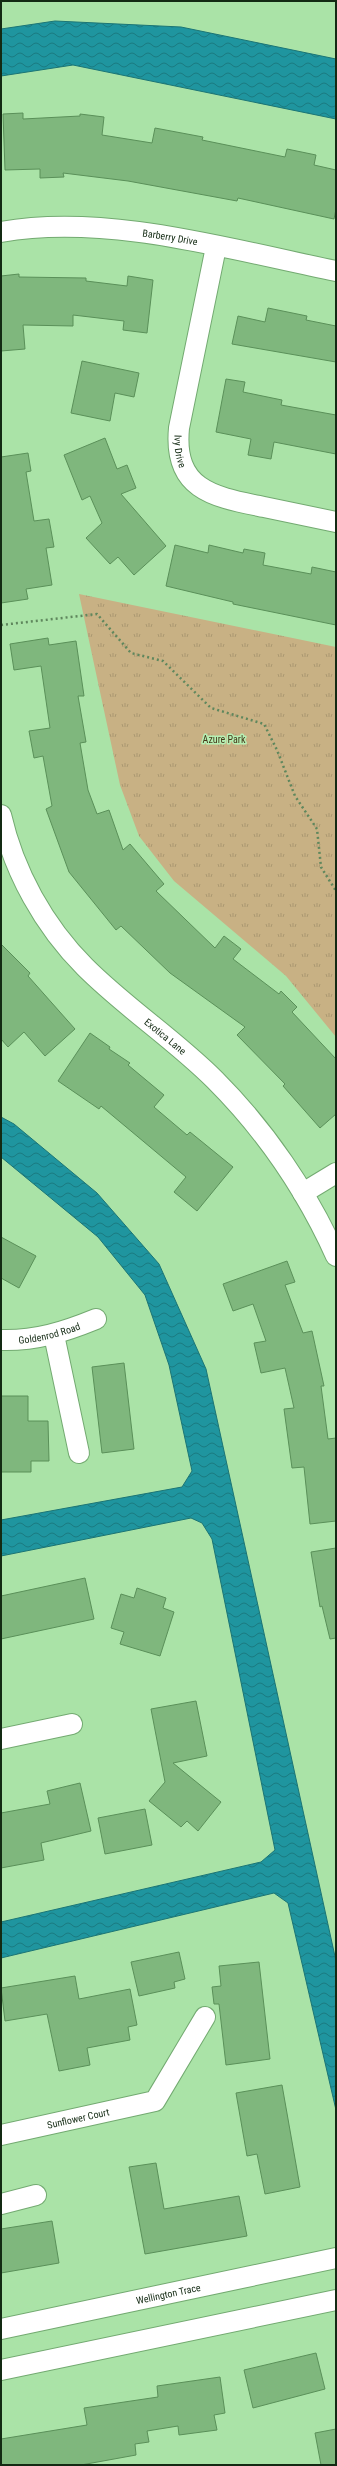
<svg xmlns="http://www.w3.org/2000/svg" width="337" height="2466" viewBox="0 0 337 2466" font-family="'Roboto Condensed',sans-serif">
<defs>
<pattern id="grass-tufts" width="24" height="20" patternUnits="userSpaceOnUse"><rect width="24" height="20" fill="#c8b184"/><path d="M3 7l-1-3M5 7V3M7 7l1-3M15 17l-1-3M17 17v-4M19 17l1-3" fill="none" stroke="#ab9871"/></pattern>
<pattern id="water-waves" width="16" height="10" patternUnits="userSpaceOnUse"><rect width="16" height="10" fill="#1f959f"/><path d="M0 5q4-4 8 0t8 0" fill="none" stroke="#1a7a80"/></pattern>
</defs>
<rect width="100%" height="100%" fill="#aae3a7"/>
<!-- grass -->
<path fill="url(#grass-tufts)" d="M79 594 336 647V1037L286 976 174 881 139 836 120 785Z"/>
<!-- water -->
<path fill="url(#water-waves)" stroke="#1b7575" d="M55 21 181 27 336 59V119L73 65 1 76V29Z
M1 1117 14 1124 97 1193 159 1264 206 1369 336 1961V2110L288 1903 274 1893 1 1958V1922L261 1862 275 1850 212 1539 202 1523 191 1518 1 1556V1520L182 1487 192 1471 169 1365 145 1295 98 1237 1 1157Z"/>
<!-- building -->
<path fill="#7fb77d" stroke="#5a9059" d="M23 113V119L80 116V114L104 117 102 135 152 143 155 128 203 137 202 140 285 157 287 149 316 155 314 165 336 170V209L334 219 238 198 237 201 128 181 63 173 64 177 40 178V169L5 170 3 114Z
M19 274V277L86 278V281L127 286 128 276 153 280 147 333 123 330 124 321 73 315V326L23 325 25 349 1 351V276Z
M268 308 307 316 306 320 336 326V362L232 344 238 316 265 322Z
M82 361 139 373 134 397 115 393 110 421 71 413Z
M226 379 245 382 243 392 282 400 281 405 336 415V454L274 442 271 459 248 455 251 439 216 432Z
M105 438 117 469 127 465 136 488 121 494 166 546 134 575 118 557 110 564 86 538 102 523 90 496 82 500 64 455Z
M28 453 31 471 26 472 34 521 49 519 54 547 46 548 52 585 26 589 28 599 1 603V457Z
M175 545 208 553 209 545 243 553 244 549 265 553 263 565 311 574 312 567 336 572V625L233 604V602L166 586Z
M48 638 49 645 76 641 84 696H78L86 742 80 743 88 790 97 814 109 810 123 850 130 844 164 884 156 891 215 948 224 936 241 949 233 959 279 994 281 991 297 1007 292 1012 336 1059V1114L320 1128 283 1086 285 1084 237 1035 245 1027 170 973 121 926 116 930 69 872 46 809 52 806 43 756 34 758 29 731 50 728 41 666 14 670 10 644Z
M1 944 30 973 28 976 75 1029 45 1056 24 1032 8 1047 1 1039Z
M90 1033 110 1047 109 1049 130 1063 128 1065 164 1095 154 1107 187 1135 190 1132 233 1167 197 1211 174 1192 186 1177 101 1106 99 1109 58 1081Z
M1 1237 36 1256 19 1288 1 1278Z
M287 1261 295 1282 285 1285 303 1333 312 1331 324 1386H321L328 1439 336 1438V1521L310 1524 304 1467 292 1468 284 1409 294 1408 285 1368 261 1373 254 1343 266 1341 253 1304 233 1311 223 1284Z
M124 1363 134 1449 102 1453 92 1367Z
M1 1396H28V1421H48L49 1461H31V1472H1Z
M336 1548V1638L330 1639 322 1606 320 1607 311 1552Z
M85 1578 94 1619 1 1639V1596Z
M137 1588 166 1598 163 1608 174 1612 160 1656 120 1644 124 1632 111 1628 121 1594 134 1598Z
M196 1701 207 1756 173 1763 221 1802 198 1831 187 1821 181 1827 149 1801 165 1782 151 1709Z
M80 1783 91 1831 41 1843 44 1860 1 1868V1813L50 1804 47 1791Z
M145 1809 152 1845 105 1854 98 1818Z
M179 1952 185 1979 174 1982 175 1988 139 1996 131 1962Z
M259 1962 270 2059 226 2065 219 2004H214L212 1987 221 1986 219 1966Z
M75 1976 79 1999 130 1989 137 2025 128 2027 130 2040 87 2048 90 2065 59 2071 47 2014 5 2021 1 1988Z
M282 2085 300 2187 265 2194 257 2154 247 2156 236 2093Z
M156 2163 164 2209 239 2196 247 2236 145 2254 129 2167Z
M52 2221 59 2263 1 2273V2229Z
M316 2353 325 2389 253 2408 244 2370Z
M220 2377 225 2413 214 2415 217 2430 179 2435 178 2426 147 2431 149 2442 135 2444 136 2455 81 2465H1V2439L87 2425 84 2408 158 2397 157 2386Z
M336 2429V2465H321L315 2433Z"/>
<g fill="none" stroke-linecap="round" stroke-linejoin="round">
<!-- minor casing -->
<g stroke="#73aa71" stroke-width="22">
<g id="minor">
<path id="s1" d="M1 232C107 213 232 250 336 271"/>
<path id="s2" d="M216 247 179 428C173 491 215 497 264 507 288 512 312 517 336 522"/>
<path id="s3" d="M1 815C14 872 44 926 85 967 126 1008 174 1039 215 1080 265 1130 307 1192 336 1256"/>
<path d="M303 1193 336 1173"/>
<path d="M54 1335 79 1453"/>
<path id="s4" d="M1 1340C36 1341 64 1332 96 1319"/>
<path d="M1 1739 72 1724"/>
<path id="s5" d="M1 2135 155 2101 205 2017"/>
<path d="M1 2204 36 2195"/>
<path id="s6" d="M1 2329 336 2258"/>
<path d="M1 2370 336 2300"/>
</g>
</g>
<!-- path -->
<path stroke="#5f875d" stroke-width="2.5" stroke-dasharray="2 3" stroke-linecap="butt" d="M1 625 97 614 131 653 163 661 211 708 264 724 277 750 295 796 317 829 321 867 336 891"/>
<!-- minor -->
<use href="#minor" stroke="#fff" stroke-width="20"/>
</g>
<g text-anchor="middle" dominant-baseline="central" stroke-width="3" stroke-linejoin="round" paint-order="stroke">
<!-- street labels -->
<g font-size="10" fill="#132a13" stroke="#b6f0b4">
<text stroke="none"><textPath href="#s1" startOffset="170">Barberry Drive</textPath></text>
<text stroke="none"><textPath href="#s2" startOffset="208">Ivy Drive</textPath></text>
<text stroke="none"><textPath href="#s3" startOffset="282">Exotica Lane</textPath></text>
<text stroke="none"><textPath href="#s4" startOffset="49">Goldenrod Road</textPath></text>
<text stroke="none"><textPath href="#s5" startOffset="79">Sunflower Court</textPath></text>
<text stroke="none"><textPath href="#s6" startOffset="171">Wellington Trace</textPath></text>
</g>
<!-- park labels -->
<g font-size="10" fill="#463718" stroke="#b6f0b4">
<text x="224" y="739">Azure Park</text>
</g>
</g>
<!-- border -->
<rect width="337" height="2466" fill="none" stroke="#132a13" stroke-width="4"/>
</svg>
